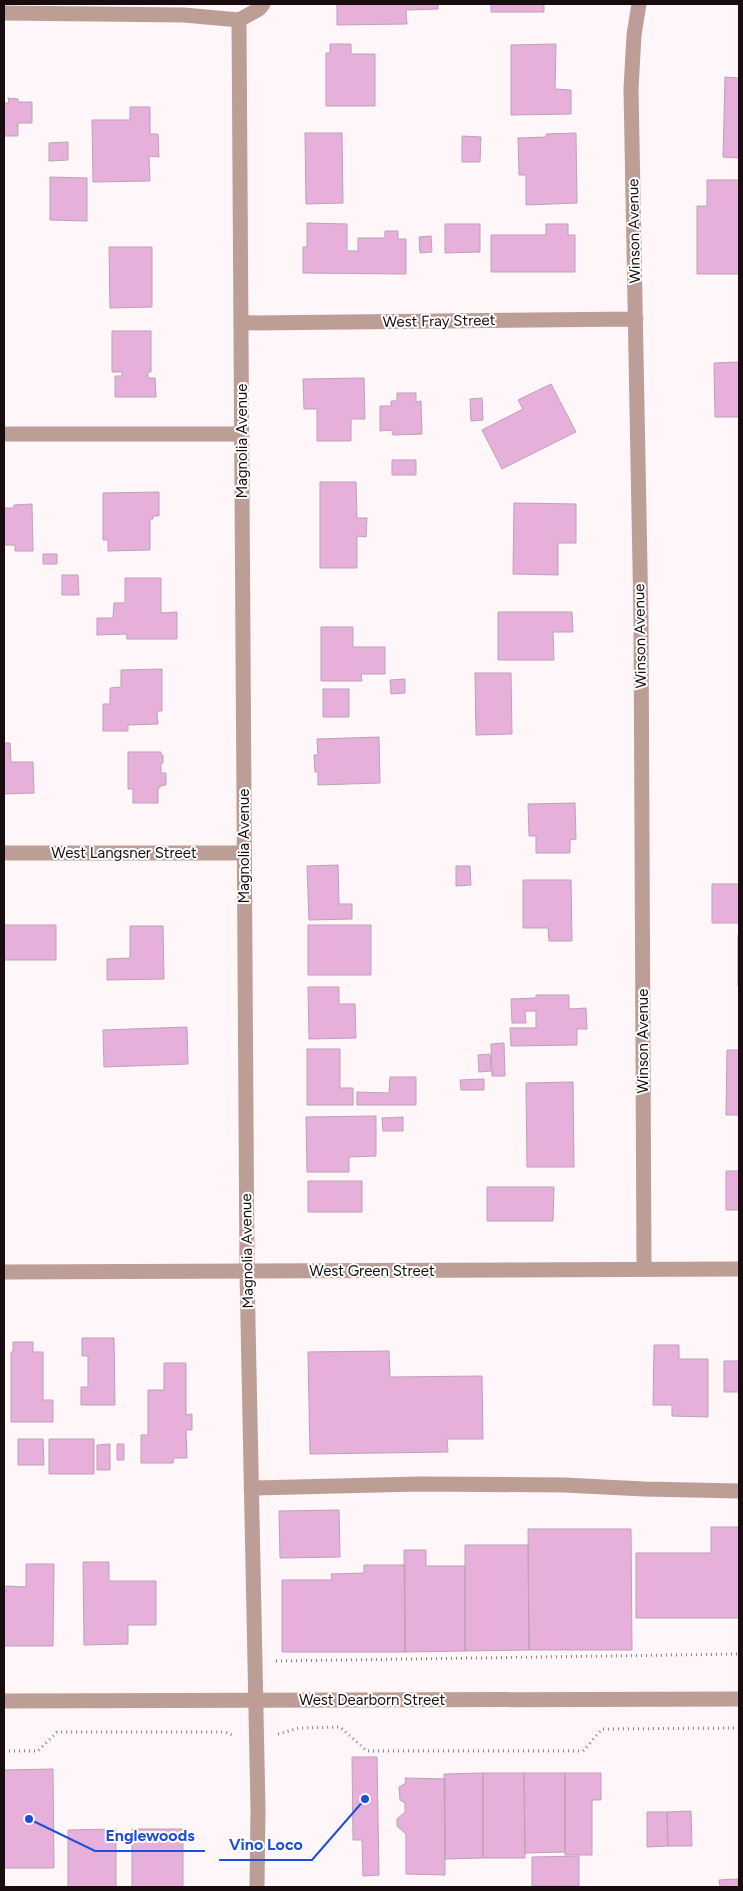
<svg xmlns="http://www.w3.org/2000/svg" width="743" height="1891" viewBox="0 0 743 1891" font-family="Figtree,sans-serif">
<rect width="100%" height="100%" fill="#fef6f8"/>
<!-- building -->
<path fill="#e6b0da" stroke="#bea1b7" d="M337 4H438V9L406 10 407 24 337 25Z
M491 4H544V12H491Z
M330 44H351V54H375V106H326V53H330Z
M556 44 555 89 571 90V114L511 115V45Z
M725 77 739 78V158L723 157Z
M8 98 18 99V102H32V123H18V136H4V103H9Z
M130 107H150V134H158L159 157 149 156 150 181 93 182 92 120H130Z
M305 133H342L343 203 306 204Z
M576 133 577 203 526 205V175H519L518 138 546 137V134Z
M462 136 481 137 480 162H462Z
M68 142V160L49 161V143Z
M50 177 87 178V221L50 220Z
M707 180H739V274H697V206H707Z
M307 223 347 224V251H358V238H385V231H398V239H406V274L303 273V247H307Z
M445 224H480V252L445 253Z
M546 224H568V235H575V272H491V235H546Z
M431 236 432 252 420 253 419 237Z
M109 247H152V307L110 308Z
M112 331H151V372H148V378H155L156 397H115V376H122V372H112Z
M739 362V417H715L714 363Z
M364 378 365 419H351V441H317V409H304L303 379Z
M551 384 576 432 502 469 482 430 523 409 518 400Z
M397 393H416V402L421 401 422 434 393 435 392 430 380 431V406H391V401H397Z
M482 398 483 420 471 421 470 399Z
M392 460H416V475H392Z
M320 482H356L357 518H367L366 537 357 536V568H320Z
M159 492V516H153V519H150V550L108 551V540H103V493Z
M514 503 576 504V543H558V575L513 574Z
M32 504 33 551H15V545H4V508H14V505Z
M43 554H57V564H43Z
M62 575H78L79 595H62Z
M125 578H161V613L177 612V639H127L126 634 97 635V618H113L114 603H125Z
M498 612H572L573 632H553L554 660H498Z
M321 627H353V647H385V674H361L362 681H321Z
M162 669V711H157L158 724 128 725V731H103V704H110V688L121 687V670Z
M475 673H511L512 734 476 735Z
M405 679V693L391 694 390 680Z
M323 689H349V717H323Z
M379 737 380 783 318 785V772H315L314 755H318L317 739Z
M4 743H10L11 762H33L34 793 4 794Z
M128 752H161V755H163V763H161V773H166V785L160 786V788H158V803H133V789H128Z
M575 803 576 839 570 840V853H536V836H529L528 804Z
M338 865 339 904H352V919L309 920 307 866Z
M456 866H470L471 885 456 886Z
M523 880H571L572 941H549L548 928H523Z
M712 884H739V923H712Z
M4 925H56V960H4Z
M308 925H371V975H308Z
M130 926H163L164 979 107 980V959L130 958Z
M738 935H739V986H738Z
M308 987H339V1004H355L356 1038 309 1039Z
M536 995H569V1009L586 1008 587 1029H577V1045L511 1046 510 1028H536V1011H525L526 1023H512L511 999 536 998Z
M187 1027 188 1064 104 1067 103 1030Z
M504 1043 505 1076H492L491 1044Z
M307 1049H340V1088H353V1105H307Z
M727 1050H739V1115H726Z
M490 1054 491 1071 479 1072 478 1055Z
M390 1077H416V1105H357V1092L389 1093Z
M484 1079V1090H461L460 1080Z
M573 1082 574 1167H527L526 1083Z
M376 1116V1156L349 1157V1172H307L306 1117Z
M403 1117V1131H383L382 1118Z
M726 1171H739V1210H726Z
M308 1181H362V1212H308Z
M487 1187H554L553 1221H487Z
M82 1338H114L115 1405H81V1387H88V1356H82Z
M13 1342H33V1352H43V1400H53V1422H11V1352H13Z
M654 1345H679V1359H708V1417L672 1416V1405H653Z
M389 1351 390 1377 482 1376 483 1439H447L448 1452 310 1454 308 1352Z
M724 1361H739V1392H724Z
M164 1363H186V1415L192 1414V1430H186L187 1458H174L173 1463H141V1435H148V1390H164Z
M18 1439H43L44 1465H18Z
M49 1439H94V1474H49Z
M110 1444V1470H97V1445Z
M117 1444H124V1460H117Z
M339 1510 340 1557 280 1558 279 1511Z
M711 1527H739V1618H636V1553H711Z
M528 1529H631L632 1650H529Z
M465 1545H528L529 1650 465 1651Z
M404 1550H426V1566H465V1651L405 1652Z
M83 1562H109V1581H156V1625H128V1644L84 1645Z
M26 1564H54L53 1646H4V1591H6V1586L26 1587Z
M364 1565H405V1652H282V1580H332L331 1574 364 1573Z
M352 1757H377L379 1875 363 1876 362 1840H353Z
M53 1769 54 1868H4V1770Z
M483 1773V1858L445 1859 444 1774Z
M483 1773H524L525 1858H483Z
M524 1773H565V1852L525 1853Z
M565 1773H601V1800H592V1855H565Z
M405 1778 445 1779V1875L406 1874V1834L397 1826V1819L405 1812V1803L400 1800 399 1787 406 1783Z
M691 1811 692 1846H668L667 1812Z
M647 1812H667L668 1846 647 1847Z
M116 1829V1887H68V1830Z
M132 1829H183V1887H132Z
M579 1856V1886H532V1857Z
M738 1879V1887H720L719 1880Z"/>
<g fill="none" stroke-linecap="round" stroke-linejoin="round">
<!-- path -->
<path stroke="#897f81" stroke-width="3" stroke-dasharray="1 4" stroke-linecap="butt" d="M276 1661 739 1654
M278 1734 299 1728 340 1727 367 1751H583L602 1729 739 1728
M4 1751H38L57 1732H225L235 1736"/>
<!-- minor -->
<path stroke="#bd9e97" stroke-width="15" d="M639 4 634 35 631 89 641 620 644 1269
M4 13 184 15 239 20
M239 20 247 1272 258 1809 257 1887
M239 20 259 9 263 4
M242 323 636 319
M4 434H241
M4 853H244
M4 1272 739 1269
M251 1488 420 1484 564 1485 644 1489 739 1491"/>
<!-- tertiary -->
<path stroke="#bd9e97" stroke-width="15" d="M4 1701 739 1699"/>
</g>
<g text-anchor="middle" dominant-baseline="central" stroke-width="4" stroke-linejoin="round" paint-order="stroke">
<!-- street labels -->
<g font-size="15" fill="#180c0f" stroke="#fff">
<text transform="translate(634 231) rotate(-91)">Winson Avenue</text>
<text transform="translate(439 321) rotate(-1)">West Fray Street</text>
<text transform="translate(242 441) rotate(-90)">Magnolia Avenue</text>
<text transform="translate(640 636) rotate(-91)">Winson Avenue</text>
<text transform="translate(244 846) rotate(-90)">Magnolia Avenue</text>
<text x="124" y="853">West Langsner Street</text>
<text transform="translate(643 1041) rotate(-90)">Winson Avenue</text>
<text transform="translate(247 1251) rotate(-91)">Magnolia Avenue</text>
<text x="372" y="1271">West Green Street</text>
<text x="372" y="1700">West Dearborn Street</text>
</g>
</g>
<!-- callouts -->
<path fill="none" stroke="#1d4ed8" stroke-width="2" d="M29 1819L95 1851H205M365 1799L312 1860H219"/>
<g fill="#1d4ed8" stroke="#fff" stroke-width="2">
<circle cx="29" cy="1819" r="5"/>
<circle cx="365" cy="1799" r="5"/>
</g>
<g font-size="16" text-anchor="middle" font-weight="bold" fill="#1d4ed8" stroke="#fff" stroke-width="4" stroke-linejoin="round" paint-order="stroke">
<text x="150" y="1841">Englewoods</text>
<text x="266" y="1850">Vino Loco</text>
</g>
<!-- border -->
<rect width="743" height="1891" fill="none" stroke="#180c0f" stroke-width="10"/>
</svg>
